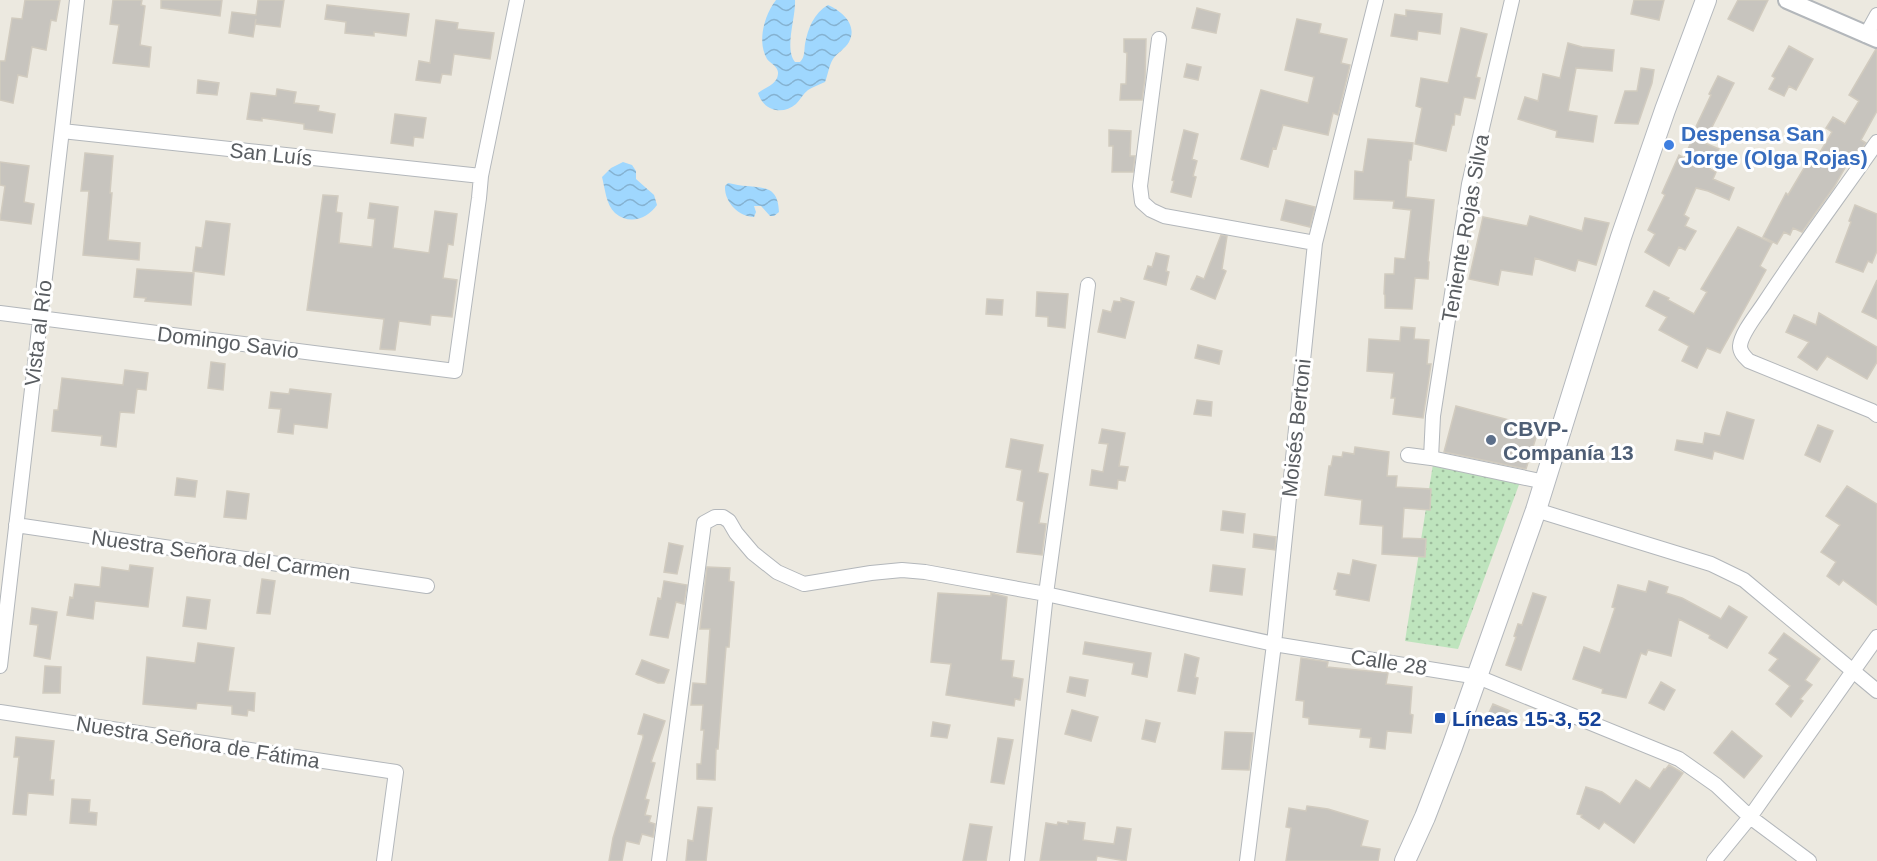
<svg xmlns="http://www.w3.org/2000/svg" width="1877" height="861" viewBox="0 0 1877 861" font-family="Arial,sans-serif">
<defs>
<pattern id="park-dots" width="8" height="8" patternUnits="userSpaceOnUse" patternTransform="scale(1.5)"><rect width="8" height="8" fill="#bee4bd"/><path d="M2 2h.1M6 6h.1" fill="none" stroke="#9dbc9d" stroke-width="1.8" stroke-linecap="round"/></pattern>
<pattern id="water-waves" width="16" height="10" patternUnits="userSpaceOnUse" patternTransform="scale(1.5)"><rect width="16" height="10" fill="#9fd7fe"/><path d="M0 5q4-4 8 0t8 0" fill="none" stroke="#85b2d1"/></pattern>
</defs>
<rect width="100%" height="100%" fill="#ece9e0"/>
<!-- park -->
<path fill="url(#park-dots)" d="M1433 464 1520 482 1458 649 1405 641Z"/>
<!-- water -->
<path fill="url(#water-waves)" d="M776 0H795C796 18 784 48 795 62H800C805 57 804 51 805 44 808 28 814 13 828 5 842 11 858 25 849 42 845 49 837 53 833 59 829 65 828 75 825 82 820 84 813 87 808 90 803 94 800 100 796 104 782 116 763 110 758 93 765 87 777 85 778 74 779 67 771 64 767 59 757 42 764 15 776 0Z
M623 162 632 165 636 171V179L654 195 657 205C648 218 630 226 615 213 606 205 605 188 602 177L611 168Z
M728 183C735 184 741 186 747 186 767 188 778 188 779 212L774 216H770L761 206H754L756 212 754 217C739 217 724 202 725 186Z"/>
<!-- building -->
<path fill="#c7c4be" stroke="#d1cbbf" stroke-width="1.5" d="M25 0H60L56 21 51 20 46 50 32 47 27 77 18 75 13 103 0 100V61H5L12 18 22 19Z
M113 0H142L141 5 145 6 140 45 151 47 149 67 113 63 119 25 110 24Z
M161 0H222L220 16 161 8Z
M258 0H284L280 27 255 24 256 19 253 37 229 33 232 12 256 15Z
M1634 0H1664L1659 20 1631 14Z
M1738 0H1768L1753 31 1728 19Z
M327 5 409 14 406 36 374 32V36L345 33 346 22 325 19Z
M1197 8 1220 14 1216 33 1192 28Z
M1406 10 1442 14 1440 34 1418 31 1417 40 1391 36 1395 14 1406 16Z
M1297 19 1321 24 1319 33 1347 39 1341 63 1350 65 1338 115 1333 113 1328 135 1283 125 1276 149 1273 148 1268 167 1241 159 1261 90 1308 103 1314 77 1285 70Z
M436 20 458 23 457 29 494 33 490 59 454 54 451 75 442 74 440 83 416 80 419 61 430 63Z
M1461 28 1487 34 1476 77 1480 78 1475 99 1464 97 1460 115 1455 114 1454 125H1452L1446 151 1415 144 1422 108 1416 106 1421 78 1448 83Z
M1124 39H1146L1145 78 1142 100H1120L1121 84H1126L1127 53 1124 52Z
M1568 43 1582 47 1614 50 1612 71 1576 68 1568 111 1597 116 1593 142 1556 137 1557 131 1518 119 1525 97 1538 101 1543 74 1560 78Z
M1789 46 1813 59 1796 90 1789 86 1784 96 1769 89 1775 78 1772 76Z
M1876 49H1877V111L1861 140 1866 143 1856 156 1853 154 1834 187 1802 232 1793 228 1790 235 1784 232 1777 244 1763 237 1786 193 1788 195 1810 158 1815 161 1832 132 1826 128 1833 117 1845 124 1859 101 1849 95Z
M1187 64 1201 67 1198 80 1184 77Z
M1641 68 1654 70 1652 83 1638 124 1615 123 1625 91H1637Z
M1718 76 1734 83 1706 139 1693 133 1711 95 1709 94Z
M198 80 219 83 217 95 197 93Z
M277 89 296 92 294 103 319 106 318 111 335 114 332 133 304 129V124L262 118V121L247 119 251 93 276 96Z
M395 114 426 118 423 138 414 137 413 146 391 143Z
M1109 130 1131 131 1130 156H1135L1133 172H1112L1113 146H1109Z
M1184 130 1198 134 1192 159 1197 161 1193 176 1196 177 1191 197 1171 192 1174 181 1172 180Z
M1693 138 1719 149 1710 169 1716 172 1713 179 1734 188 1729 200 1708 191 1696 188 1684 215 1689 218 1685 226 1696 231 1685 250 1679 247 1669 266 1645 252 1655 234 1648 230 1665 195 1662 193 1679 155 1684 158Z
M1368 139 1413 143 1411 160H1409L1406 197 1434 200 1428 261 1429 262 1428 279 1415 278 1412 309 1385 308V295L1384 294 1385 274H1394L1395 258 1405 259 1411 210 1393 208 1394 201 1354 199 1355 171 1363 172Z
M85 153 113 156 110 193H112L108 240 140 243 139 260 83 255 89 191H81Z
M0 162 29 166 24 202 34 204 31 224 0 220 5 186 0 185Z
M323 195 338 196 336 212 342 213 339 243 372 247 375 219 368 218 370 203 398 207 393 248 429 253 435 211 457 214 453 245 448 244 443 278 457 280 452 317 431 315 430 325 399 321 395 350 380 349 384 319 307 310Z
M1286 200 1315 207 1310 227 1281 220Z
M1855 205 1877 214V251L1872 263 1868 261 1863 272 1836 262 1851 222 1849 221Z
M1530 216 1582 231 1585 218 1609 223 1596 265 1578 260 1575 271 1535 258 1532 275 1501 270 1498 285 1469 279 1483 217 1527 226Z
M206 221 230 224 224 275 193 271 196 247 202 248Z
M1738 227 1772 243 1760 266 1766 270 1720 353 1707 348 1697 368 1682 361 1689 346 1659 330 1667 317 1646 306 1654 291 1669 298 1668 300 1694 314 1707 292 1701 289Z
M1221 235 1227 236 1222 269 1226 271 1215 299 1191 289 1197 276 1204 279Z
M1156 253 1169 256 1166 271 1169 272 1166 285 1144 279 1148 266 1152 267Z
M137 269 194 273 191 305 145 301 146 298 134 297Z
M1877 280V319L1862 312Z
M1037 292 1068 294 1065 328 1048 326V317L1036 316Z
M1121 298 1134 302 1125 338 1098 332 1103 310 1111 312 1114 301 1121 302Z
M987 299 1003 300 1002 315 986 314Z
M1819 313 1877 347V362L1867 379 1827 356 1817 370 1798 357 1809 342 1786 332 1794 315 1816 325Z
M1401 327 1415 328 1414 339 1429 340 1427 364H1431L1423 418 1393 414 1395 398H1391L1394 373 1367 371 1369 339 1400 341Z
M1198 345 1222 351 1219 364 1195 358Z
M211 362 225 364 223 390 208 388Z
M125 370 148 373 146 390 137 389 134 413 120 412 116 447 101 445 102 436 52 431 54 410H58L62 378 123 385Z
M290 389 331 394 327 428 294 424 293 434 278 432 281 409 269 408 271 392 289 394Z
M1197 400 1212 402 1211 416 1194 414Z
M1456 406 1539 428 1526 469 1444 452Z
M1727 412 1754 420 1743 459 1714 451 1712 459 1675 450 1677 440 1703 444 1705 433 1720 436Z
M1818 425 1833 431 1820 462 1805 455Z
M1102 429 1125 433 1119 466 1128 467 1125 481 1118 480 1117 489 1090 485 1092 470 1103 472 1108 444 1099 443Z
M1011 439 1043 445 1038 472 1048 474 1039 523 1046 524 1042 555 1017 552 1024 502 1017 500 1022 470 1006 467Z
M1355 447 1389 452 1387 476H1397L1396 487 1431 489 1430 510 1404 508 1402 538 1426 539 1425 557 1382 554 1383 526 1360 524 1362 500 1325 495 1329 466H1331L1333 456 1342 457 1343 452 1354 454Z
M177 478 197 481 195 497 175 495Z
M1847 486 1877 504V605L1843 580 1839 585 1827 576 1836 562 1821 552 1840 525 1826 516Z
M227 491 249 494 246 519 224 517Z
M1223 511 1245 514 1243 533 1221 530Z
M1254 534 1276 537 1275 550 1253 547Z
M669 543 683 546 677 574 664 572Z
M1353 560 1376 565 1369 601 1336 595 1337 590 1334 589 1338 573 1350 575Z
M130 565 153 568 148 607 95 601 93 619 67 615 70 597 73 598 75 584 100 587 102 567 129 571Z
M1213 565 1245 569 1242 595 1210 591Z
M707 567 730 568 729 581 734 582 729 647H726L718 749H716L715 780 697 779V764H701L704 730H701L703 705H691L693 683 706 684 710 629H700Z
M262 579 275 581 270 614 257 613Z
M664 581 687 585 684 604 676 602 668 638 650 635 658 598 661 599Z
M1649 581 1668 587 1666 593 1682 598 1721 619 1729 606 1747 617 1727 648 1709 638 1710 635 1679 619 1671 656 1648 650 1646 655 1641 653 1626 698 1602 693 1603 689 1573 679 1584 647 1600 653 1615 608 1612 607 1618 585 1646 592Z
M938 593 991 596V593L1007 597 1001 660 1014 661 1012 677 1023 679 1020 700 1015 699 1014 706 946 695 951 664 931 662Z
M1533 593 1546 597 1521 670 1506 665 1516 637 1514 636 1518 624 1522 625Z
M187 597 210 600 206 629 183 626Z
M32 608 57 612 50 659 34 656 38 625 30 624Z
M1784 633 1820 659 1805 680 1812 685 1800 699 1803 701 1791 717 1776 704 1790 686 1769 670 1778 659 1769 653Z
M1085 642 1151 653 1147 677 1132 674 1134 663 1083 654Z
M198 643 234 648 228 691 255 693 254 711 248 710 247 716 232 714V706L197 703 196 709 143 704 147 657 195 663Z
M1185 654 1199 658 1195 677 1198 678 1195 694 1178 691Z
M1301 658 1328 662 1327 667 1388 673 1386 684 1412 687 1410 714 1413 715 1411 733 1387 731 1385 749 1370 747 1371 738 1360 737 1361 729 1309 724V718L1303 717 1304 701 1296 700Z
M642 660 669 670 664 683H658L636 674Z
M45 666 61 667 60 693H43Z
M1070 677 1088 680 1085 696 1067 692Z
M1661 682 1675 690 1664 710 1649 703Z
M1493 704 1510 711 1503 726 1486 719Z
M1072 710 1098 717 1091 741 1065 734Z
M644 714 665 721 651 762 655 763 645 799 649 800 645 815 651 816 649 822 655 824 653 837 642 834 639 844 626 841 622 861H609L613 838 643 738V735L638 734Z
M1146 720 1160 723 1155 742 1142 739Z
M933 722 950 725 947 738 931 736Z
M1732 731 1762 756 1744 778 1714 753Z
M1225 732 1253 733 1249 770 1222 769Z
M16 737 54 741 50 780H54L53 795 28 793 26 815 13 814 19 757H14Z
M998 738 1013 740 1004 784 991 782Z
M1669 765 1683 773 1634 843 1604 822 1599 829 1581 817 1582 815 1577 814 1586 787 1602 792 1620 804 1636 780 1650 789 1664 769 1665 770Z
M72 799 90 800 89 812 97 813 96 825 70 823Z
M1307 806 1328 809 1368 821 1361 846 1380 849 1378 861H1286L1291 828 1286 827 1289 808 1306 811Z
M698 807 712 808 706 861H686L688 840 693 841Z
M1068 821 1085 823 1083 840 1114 844 1117 827 1131 829 1126 861 1097 856 1096 861H1040L1046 823 1057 825 1058 822 1068 824Z
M970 824 992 827 986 861H963Z"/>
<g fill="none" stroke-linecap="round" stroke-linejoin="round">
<!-- minor casing -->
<g stroke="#b3b7bb" stroke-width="16">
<path id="minor" d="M1866 35 1877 15
M1159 39 1140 186 1142 202 1151 210 1164 216 1315 243
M62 131 481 176
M1877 142C1840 195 1801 247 1765 302 1758 313 1741 333 1740 346 1740 353 1745 357 1749 361L1872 411 1877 415
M0 313 455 371 479 198 481 176 517 0
M1408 455 1431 458 1545 482
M1431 458 1433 416 1469 184 1512 0
M1536 510 1711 564 1744 580 1877 691
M16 525 427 586
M0 666 77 0
M0 712 396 772 384 861
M659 861 704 523 715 517H723L729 521 736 533 753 553 777 572 804 584 871 573 902 570 925 572 1046 594 1274 644 1478 677 1679 759 1716 785 1750 817 1809 861
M1017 861 1046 594 1088 285
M1247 861 1274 644 1315 243 1376 0
M1714 861 1750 817 1877 637"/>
</g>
<!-- tertiary casing -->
<g stroke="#b3b7bb" stroke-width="20">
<path id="tertiary" d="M1787 0 1877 39"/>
</g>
<!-- secondary casing -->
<g stroke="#b4b8bd" stroke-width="22">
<path id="secondary" d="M1405 861 1425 817 1452 747 1536 510 1621 237 1665 110 1706 0"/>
</g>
<!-- minor -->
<use href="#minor" stroke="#fff" stroke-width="14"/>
<!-- tertiary -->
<use href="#tertiary" stroke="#fff" stroke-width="16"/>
<!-- secondary -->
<use href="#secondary" stroke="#fff" stroke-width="20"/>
</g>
<!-- markers -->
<circle fill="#3f7fe0" stroke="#fff" stroke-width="2" cx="1669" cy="145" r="6"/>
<circle fill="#5c6f8a" stroke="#fff" stroke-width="2" cx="1491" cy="440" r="6"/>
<rect fill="#1a4fb4" stroke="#fff" stroke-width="2" x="1434" y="712" width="12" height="12" rx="3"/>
<g text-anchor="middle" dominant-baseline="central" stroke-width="6" stroke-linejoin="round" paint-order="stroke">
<!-- shop labels -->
<g font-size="21" font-weight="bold" fill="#366cbe" stroke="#fff" text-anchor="start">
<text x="1681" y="133">Despensa San<tspan x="1681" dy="24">Jorge (Olga Rojas)</tspan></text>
</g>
<!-- street labels -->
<g font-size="21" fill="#595d61" stroke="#fff">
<text transform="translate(271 154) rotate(6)">San Luís</text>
<text transform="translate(1465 228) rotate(-80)">Teniente Rojas Silva</text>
<text transform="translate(38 333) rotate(-83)">Vista al Río</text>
<text transform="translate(228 342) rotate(7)">Domingo Savio</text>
<text transform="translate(1296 428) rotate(-84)">Moisés Bertoni</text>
<text transform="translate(221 555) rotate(8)">Nuestra Señora del Carmen</text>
<text transform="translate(1389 662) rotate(9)">Calle 28</text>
<text transform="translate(198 742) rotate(9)">Nuestra Señora de Fátima</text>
</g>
<!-- service labels -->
<g font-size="21" font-weight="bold" fill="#4e5e75" stroke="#fff" text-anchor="start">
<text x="1503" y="428">CBVP-<tspan x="1503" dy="24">Companía 13</tspan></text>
</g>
<!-- transit labels -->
<g font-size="21" font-weight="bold" fill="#164399" stroke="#fff" text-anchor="start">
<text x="1452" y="718">Líneas 15-3, 52</text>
</g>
</g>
</svg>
